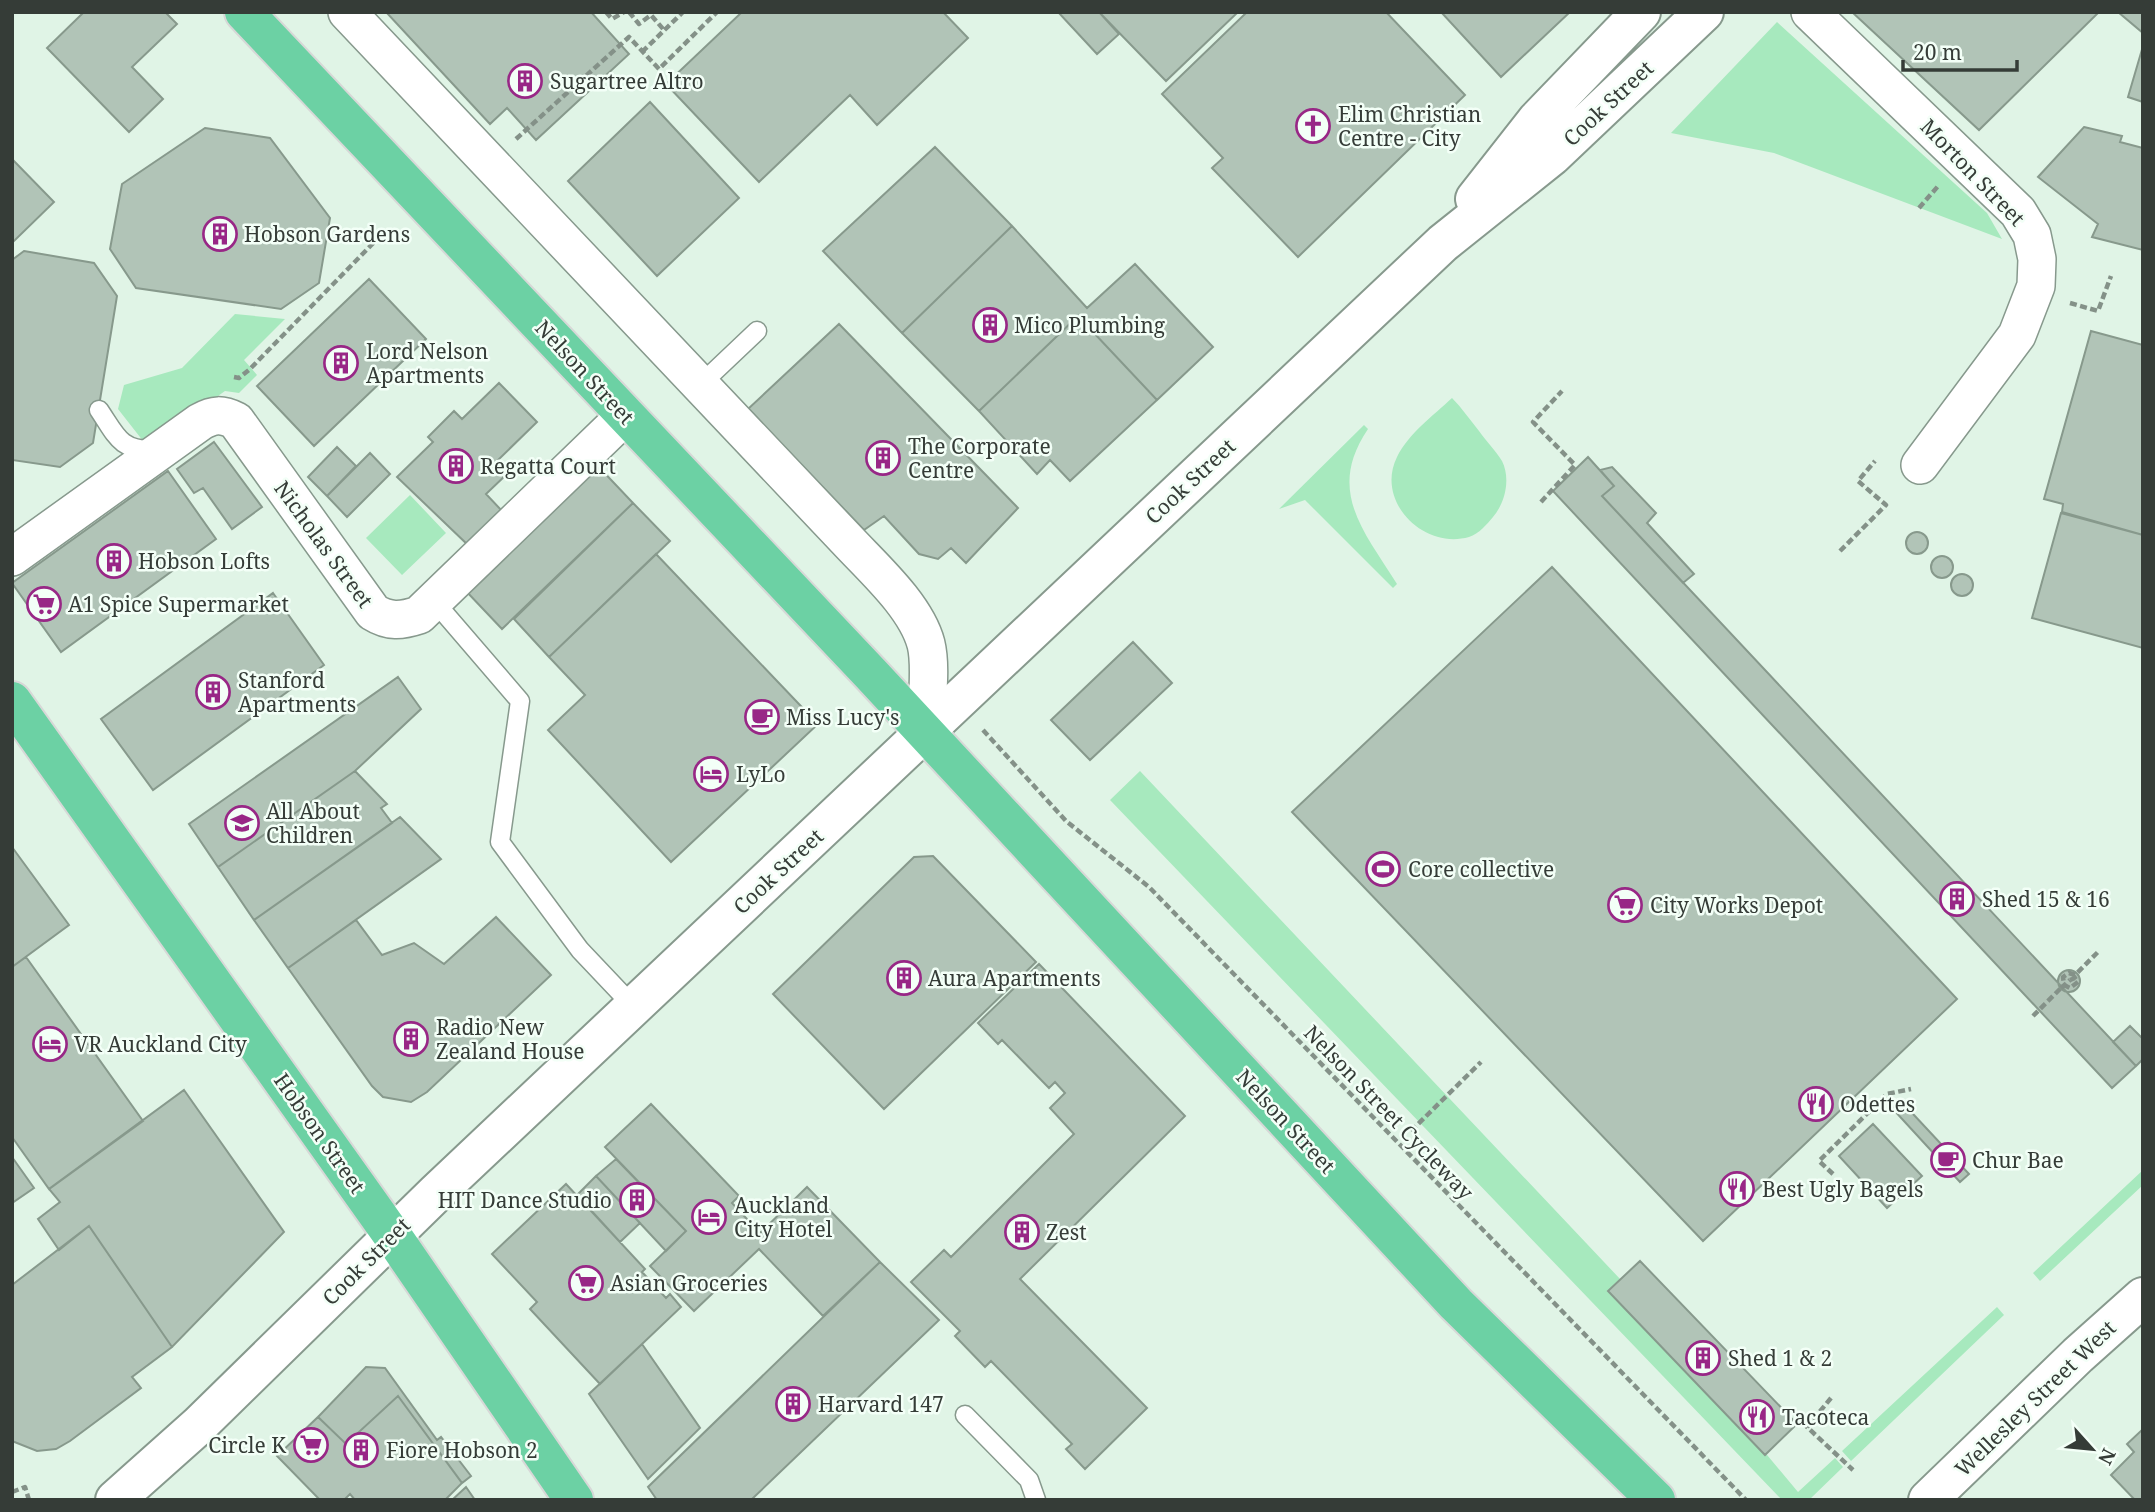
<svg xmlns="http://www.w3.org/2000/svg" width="2155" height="1512" viewBox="0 0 2155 1512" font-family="'Noto Serif',serif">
<rect width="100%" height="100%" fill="#e0f4e6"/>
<!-- green -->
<path fill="#a7e9be" d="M1777 22 1987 213 2002 239 1774 153 1671 133Z
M235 314 285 319 244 360 257 375 239 393 225 391 147 446 118 409 124 385 182 368Z
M1452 398C1462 408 1470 420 1479 431 1486 441 1496 451 1502 461 1511 479 1505 503 1493 517 1487 524 1479 534 1469 537 1423 550 1375 501 1397 457 1409 433 1433 416 1452 398Z
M1364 425 1368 429C1326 491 1364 531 1397 584L1393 588 1305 500 1279 509Z
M410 495 446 533 402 575 366 538Z
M1140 771 1621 1280 1798 1492 1835 1458 1843 1467 1809 1500H1782L1110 800Z
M2143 1170V1185L2040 1281 2033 1273Z
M1997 1307 2004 1315 1851 1461 1842 1451Z"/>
<!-- building -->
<path fill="#b1c4b7" stroke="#87998c" stroke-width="2" d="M84 12H165L177 24 132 67 163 99 129 132 47 48Z
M386 12H591L629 54 536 140 507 108 490 124Z
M742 12H943L968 38 877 125 850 95 759 182 666 84Z
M1058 12H1099L1119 34 1097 54Z
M1099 12H1238L1166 81Z
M1247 12H1386L1465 95 1298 257 1212 168 1223 158 1162 94Z
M1441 12H1570L1501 77Z
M1852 12H2099L1979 130Z
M2118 12H2143V33Z
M2143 46V102L2128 97Z
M650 102 739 198 657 276 568 181Z
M2084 127 2122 136 2120 142 2143 148V250L2092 237 2098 224 2038 177Z
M205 128 270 138 330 218 319 283 281 309 136 288 110 249 122 184Z
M935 147 1012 226 902 333 823 251Z
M12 159 54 202 12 243Z
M1012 226 1087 308 1135 264 1213 347 1157 400 1078 316 979 411 902 333Z
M24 251 94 263 117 296 93 443 60 467 12 460V260Z
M369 279 426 339 314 446 257 386Z
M1078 316 1157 400 1070 481 1050 460 1037 474 979 411Z
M839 324 1018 508 966 563 951 548 938 559 919 554 884 516 864 530 748 409Z
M2091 331 2143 345V535L2062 512 2063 504 2044 499Z
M499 383 537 422 498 460 509 472 486 494 503 512 469 546 397 477 433 442 428 437 454 411 462 419Z
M214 442 262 507 232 529 203 488 194 493 177 469Z
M337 447 356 466 327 496 308 477Z
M370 453 390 474 347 517 327 496Z
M1588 457 1614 486 1602 496 2136 1066 2112 1088 1553 491Z
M596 464 633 503 502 629 465 590Z
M1612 467 1656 513 1647 523 1694 574 1683 583 1602 496 1614 486 1600 470Z
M168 471 216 539 61 652 12 583Z
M633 503 670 541 549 657 514 619Z
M2061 513 2143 535V648L2032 618Z
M1906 543a11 11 0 1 1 22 0a11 11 0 1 1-22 0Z
M656 554 818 724 671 862 548 730 585 695 549 657Z
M1931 567a11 11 0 1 1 22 0a11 11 0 1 1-22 0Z
M1552 567 1957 999 1703 1241 1292 812Z
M1951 585a11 11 0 1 1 22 0a11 11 0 1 1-22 0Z
M273 593 324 665 153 790 101 719Z
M1133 642 1172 683 1090 760 1051 720Z
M398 677 421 709 355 771 218 867 189 824Z
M355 771 387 804 381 808 392 823 254 920 218 867Z
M400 817 441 859 288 968 254 920Z
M12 847 69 925 12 967Z
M933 856 1036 962 884 1109 773 994 914 857Z
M496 917 551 975 427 1092 411 1102 383 1097 372 1086 288 968 356 920 382 955 414 943 444 964Z
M26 957 143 1121 49 1189 12 1137V967Z
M1039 964 1185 1116 1020 1279 1147 1408 1085 1469 1066 1449 1072 1444 991 1361 985 1367 955 1336 960 1331 911 1282 944 1250 951 1257 1074 1134 1050 1108 1065 1093 1055 1082 1049 1088 1002 1040 998 1044 978 1023Z
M2058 981a11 11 0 1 1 22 0a11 11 0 1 1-22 0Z
M2130 1026 2143 1039V1059L2136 1066 2113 1042Z
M184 1090 284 1232 172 1347 89 1226 59 1250 38 1219 60 1202 49 1189Z
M1900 1100 1969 1174 1960 1182 1892 1108Z
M651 1104 739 1196 732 1203 760 1233 807 1187 880 1262 823 1316 759 1249 694 1311 650 1266 686 1231 605 1147Z
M1873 1124 1922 1176 1887 1208 1839 1156Z
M12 1157 34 1188 12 1203Z
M616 1159 686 1231 666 1251 596 1176Z
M596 1176 640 1223 620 1242 577 1195Z
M566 1184 645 1269 642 1272 666 1298 670 1294 681 1307 600 1384 530 1309 537 1302 492 1254Z
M89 1226 172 1347 132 1377 141 1388 70 1441 56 1449 37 1451 12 1441V1285Z
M1640 1261 1797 1424 1765 1455 1608 1291Z
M880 1262 939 1320 751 1500H657L648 1487Z
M642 1344 700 1428 648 1479 589 1394Z
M366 1367 385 1368 437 1440 441 1437 471 1476 462 1483 398 1396 346 1444 318 1417Z
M398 1396 462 1483 445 1500H355L350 1494 344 1500H320L277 1456 318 1417 346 1444Z
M2143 1429V1500H2135L2111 1475 2134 1452 2127 1444Z
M466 1487 475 1500H452Z"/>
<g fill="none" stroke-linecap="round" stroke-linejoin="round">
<!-- service casing -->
<g stroke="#87998d" stroke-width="21">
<path id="service" d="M700 385 757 331
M99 410C116 435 120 451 153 450
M434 601 520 701 500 842 580 950 634 1007
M965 1415 1029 1480 1036 1500"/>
</g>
<!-- minor casing -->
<g stroke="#87998d" stroke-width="40">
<path id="minor" d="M347 12 847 540C873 568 916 606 926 644 932 668 926 706 926 732
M1810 12 2018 212 2032 235 2037 259 2036 286 2017 335 1920 465
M12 557 200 422C214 414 222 414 236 421L373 612C389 622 401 621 419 615L626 415"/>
</g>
<!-- secondary casing -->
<g stroke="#87998d" stroke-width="42">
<path id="secondary" d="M1475 199 1537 120 1641 12
M115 1500 198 1426 436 1193 1443 243 1552 156 1704 12
M1928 1500 2078 1355 2143 1297"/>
</g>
<!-- primary casing -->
<g stroke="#d7d8d7" stroke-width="42">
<path id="primary" d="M244 12 870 673 1456 1304 1656 1500
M12 701 392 1235 574 1500"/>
</g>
<!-- path -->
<path stroke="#849188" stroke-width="4.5" stroke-dasharray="7 3.5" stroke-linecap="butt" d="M606 12 612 19 624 12
M629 12 639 24 651 15 664 30
M642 52 683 12
M516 139 629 37 659 69 717 12
M1919 208 1939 185
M2070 303 2098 311 2111 276
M234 377 239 378 250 369 385 231
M1541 502 1575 465 1533 422 1562 391
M1840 551 1886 505 1858 481 1875 461
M983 730 1066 821 1149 887 1746 1500
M2070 980 2075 978 2078 982 2070 988 2064 985 2063 977 2069 973 2075 975 2099 951
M2033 1016 2061 988
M1411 1131 1481 1062
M1833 1174 1819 1161 1887 1094 1911 1089
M1831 1398 1807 1427 1853 1470
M12 1492 25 1487 29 1500"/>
<!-- service -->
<use href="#service" stroke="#fff" stroke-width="18"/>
<!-- minor -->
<use href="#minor" stroke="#fff" stroke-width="37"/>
<!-- secondary -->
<use href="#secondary" stroke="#fff" stroke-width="38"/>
<!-- primary -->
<use href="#primary" stroke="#6cd1a4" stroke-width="38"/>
<!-- path-bridge -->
<path stroke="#849188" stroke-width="4.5" stroke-dasharray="7 3.5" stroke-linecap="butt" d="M2061 988 2070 980"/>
</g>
<!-- icons -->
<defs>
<g id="building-ring" transform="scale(1.75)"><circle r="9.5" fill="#f3fff7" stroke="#982786" stroke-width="1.5"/><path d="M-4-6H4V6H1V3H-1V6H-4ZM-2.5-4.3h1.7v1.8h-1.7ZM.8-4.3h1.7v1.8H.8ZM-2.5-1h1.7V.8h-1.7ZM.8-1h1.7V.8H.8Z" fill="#982786"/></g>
<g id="church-ring" transform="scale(1.75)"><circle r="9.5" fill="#f3fff7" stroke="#982786" stroke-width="1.5"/><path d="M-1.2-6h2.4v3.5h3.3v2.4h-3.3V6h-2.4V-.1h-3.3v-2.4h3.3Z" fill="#982786"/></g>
<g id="supermarket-ring" transform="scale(1.75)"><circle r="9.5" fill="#f3fff7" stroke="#982786" stroke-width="1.5"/><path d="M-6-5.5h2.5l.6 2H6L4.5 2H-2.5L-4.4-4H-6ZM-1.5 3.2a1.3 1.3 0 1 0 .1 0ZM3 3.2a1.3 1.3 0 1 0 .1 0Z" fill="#982786"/></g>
<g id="cafe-ring" transform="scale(1.75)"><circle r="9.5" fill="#f3fff7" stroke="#982786" stroke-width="1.5"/><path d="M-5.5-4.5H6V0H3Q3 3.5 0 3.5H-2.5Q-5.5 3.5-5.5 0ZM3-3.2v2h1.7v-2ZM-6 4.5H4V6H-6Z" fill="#982786"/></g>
<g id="hotel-ring" transform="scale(1.75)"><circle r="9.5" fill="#f3fff7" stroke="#982786" stroke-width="1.5"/><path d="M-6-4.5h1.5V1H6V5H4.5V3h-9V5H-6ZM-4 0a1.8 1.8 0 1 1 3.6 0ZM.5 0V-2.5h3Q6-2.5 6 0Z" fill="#982786"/></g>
<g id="school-ring" transform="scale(1.75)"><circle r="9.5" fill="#f3fff7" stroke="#982786" stroke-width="1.5"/><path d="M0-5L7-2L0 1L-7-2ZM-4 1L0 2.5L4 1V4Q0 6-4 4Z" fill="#982786"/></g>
<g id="stadium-ring" transform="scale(1.75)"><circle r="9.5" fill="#f3fff7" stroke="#982786" stroke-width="1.5"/><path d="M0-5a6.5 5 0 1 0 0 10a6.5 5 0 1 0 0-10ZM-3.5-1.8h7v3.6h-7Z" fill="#982786"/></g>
<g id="restaurant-ring" transform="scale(1.75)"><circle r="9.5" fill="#f3fff7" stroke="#982786" stroke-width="1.5"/><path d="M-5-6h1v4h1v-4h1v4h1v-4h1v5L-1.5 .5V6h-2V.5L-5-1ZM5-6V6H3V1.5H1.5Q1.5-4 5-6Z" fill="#982786"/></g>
</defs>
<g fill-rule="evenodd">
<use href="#building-ring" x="525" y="81"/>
<use href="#church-ring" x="1313" y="126"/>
<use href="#building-ring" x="220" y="234"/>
<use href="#building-ring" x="990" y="325"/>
<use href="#building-ring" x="341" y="363"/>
<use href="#building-ring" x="883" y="458"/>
<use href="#building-ring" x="456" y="466"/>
<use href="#building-ring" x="114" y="561"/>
<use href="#supermarket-ring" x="44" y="604"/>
<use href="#building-ring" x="213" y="692"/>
<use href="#cafe-ring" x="762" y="717"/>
<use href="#hotel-ring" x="711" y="774"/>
<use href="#school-ring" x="242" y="823"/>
<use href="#stadium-ring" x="1383" y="869"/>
<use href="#building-ring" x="1957" y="899"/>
<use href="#supermarket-ring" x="1625" y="905"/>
<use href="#building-ring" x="904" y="978"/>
<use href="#building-ring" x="411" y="1039"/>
<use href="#hotel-ring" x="50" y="1044"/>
<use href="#restaurant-ring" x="1816" y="1104"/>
<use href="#cafe-ring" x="1948" y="1160"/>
<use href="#restaurant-ring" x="1737" y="1189"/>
<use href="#building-ring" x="637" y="1200"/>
<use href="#hotel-ring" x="709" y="1217"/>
<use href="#building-ring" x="1022" y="1232"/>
<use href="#supermarket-ring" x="586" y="1283"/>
<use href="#building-ring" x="1703" y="1358"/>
<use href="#building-ring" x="793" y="1404"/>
<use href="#restaurant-ring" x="1757" y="1417"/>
<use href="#supermarket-ring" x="311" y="1445"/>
<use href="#building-ring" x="361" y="1450"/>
</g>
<g text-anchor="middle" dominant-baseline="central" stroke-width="5" stroke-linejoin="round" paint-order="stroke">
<!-- poi labels -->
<g font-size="21" fill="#353c37" stroke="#f3fff7" text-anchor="start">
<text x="550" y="81">Sugartree Altro</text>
<text x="1338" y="114">Elim Christian<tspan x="1338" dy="24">Centre - City</tspan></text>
<text x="244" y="234">Hobson Gardens</text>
<text x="1014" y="325">Mico Plumbing</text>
<text x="366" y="351">Lord Nelson<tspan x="366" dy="24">Apartments</tspan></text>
<text x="908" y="446">The Corporate<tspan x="908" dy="24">Centre</tspan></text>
<text x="480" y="466">Regatta Court</text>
<text x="138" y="561">Hobson Lofts</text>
<text x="68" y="604">A1 Spice Supermarket</text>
<text x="238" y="680">Stanford<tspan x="238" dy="24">Apartments</tspan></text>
<text x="786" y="717">Miss Lucy's</text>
<text x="736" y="774">LyLo</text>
<text x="266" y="811">All About<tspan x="266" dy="24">Children</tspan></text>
<text x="1408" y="869">Core collective</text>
<text x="1982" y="899">Shed 15 &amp; 16</text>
<text x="1650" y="905">City Works Depot</text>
<text x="928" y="978">Aura Apartments</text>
<text x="436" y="1027">Radio New<tspan x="436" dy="24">Zealand House</tspan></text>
<text x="74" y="1044">VR Auckland City</text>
<text x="1840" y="1104">Odettes</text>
<text x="1972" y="1160">Chur Bae</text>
<text x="1762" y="1189">Best Ugly Bagels</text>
<text x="612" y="1200" text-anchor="end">HIT Dance Studio</text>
<text x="734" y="1205">Auckland<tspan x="734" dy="24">City Hotel</tspan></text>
<text x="1046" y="1232">Zest</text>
<text x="610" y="1283">Asian Groceries</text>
<text x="1728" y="1358">Shed 1 &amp; 2</text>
<text x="818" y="1404">Harvard 147</text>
<text x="1782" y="1417">Tacoteca</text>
<text x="286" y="1445" text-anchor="end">Circle K</text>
<text x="386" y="1450">Fiore Hobson 2</text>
</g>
<!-- street labels -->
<g font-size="21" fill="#353c37" stroke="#f3fff7">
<text transform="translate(1608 103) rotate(-43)">Cook Street</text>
<text transform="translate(1973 172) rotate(46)">Morton Street</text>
<text transform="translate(585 372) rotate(47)">Nelson Street</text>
<text transform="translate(1190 481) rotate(-43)">Cook Street</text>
<text transform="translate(324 544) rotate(54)">Nicholas Street</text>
<text transform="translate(778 871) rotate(-43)">Cook Street</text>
<text transform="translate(1389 1112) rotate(46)">Nelson Street Cycleway</text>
<text transform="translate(1286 1121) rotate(47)">Nelson Street</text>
<text transform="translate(320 1133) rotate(55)">Hobson Street</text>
<text transform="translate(366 1261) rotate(-45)">Cook Street</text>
<text transform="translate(2035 1398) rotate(-44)">Wellesley Street West</text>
</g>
</g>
<!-- border -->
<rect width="2155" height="1512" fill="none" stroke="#353c37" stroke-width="28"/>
<!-- north arrow -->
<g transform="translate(2092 1449) rotate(117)" stroke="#f3fff7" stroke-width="5" paint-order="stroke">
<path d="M0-5L12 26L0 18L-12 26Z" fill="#353c37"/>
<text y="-10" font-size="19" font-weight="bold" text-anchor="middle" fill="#353c37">N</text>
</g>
<!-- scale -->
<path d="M1903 60v10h114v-10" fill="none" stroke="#353c37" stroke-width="3.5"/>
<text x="1913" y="60" font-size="21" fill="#353c37" stroke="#f3fff7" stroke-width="5" paint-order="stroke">20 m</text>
</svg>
